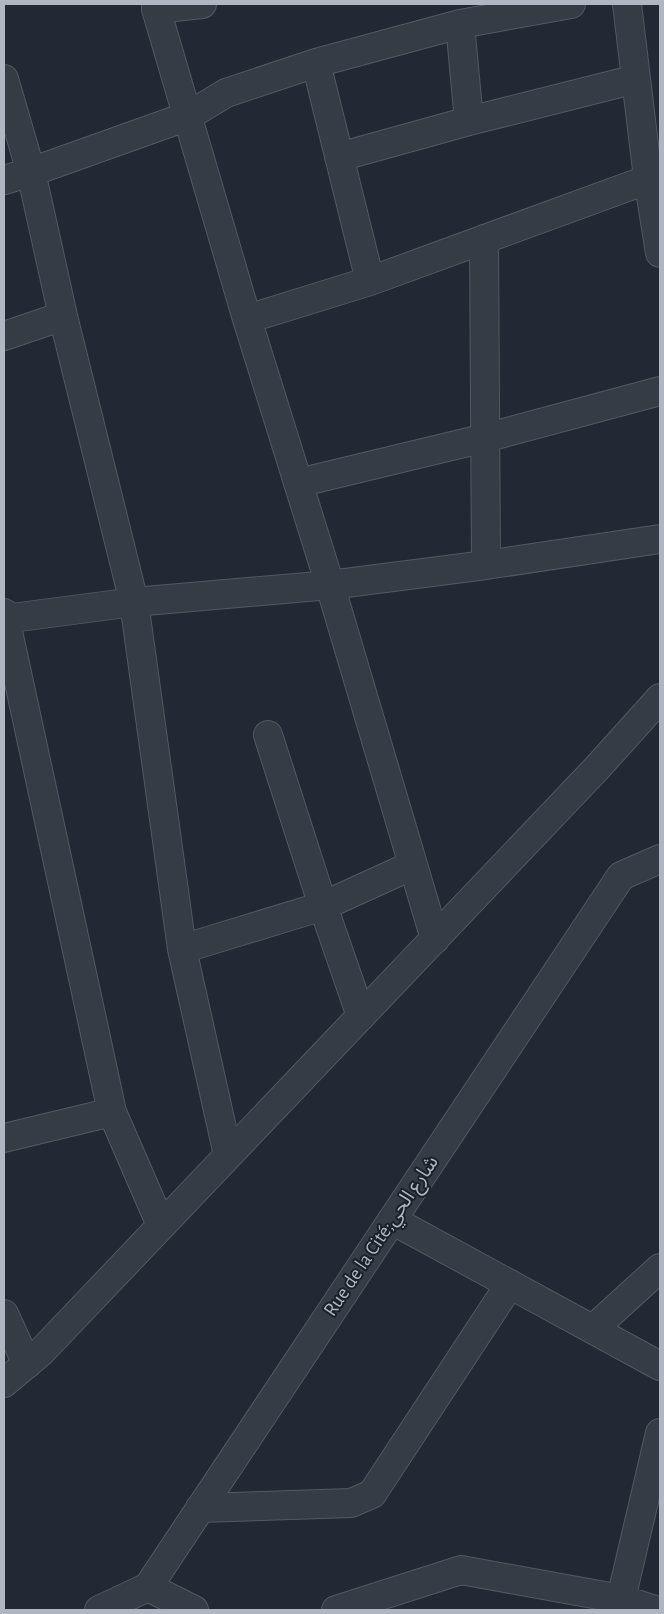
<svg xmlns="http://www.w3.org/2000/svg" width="664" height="1614" viewBox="0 0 664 1614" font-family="'Alegreya Sans','Noto Sans Arabic',sans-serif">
<rect width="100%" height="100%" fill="#212a34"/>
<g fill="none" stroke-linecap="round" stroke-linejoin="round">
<!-- minor casing -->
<g stroke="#515a63" stroke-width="30">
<path id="minor" d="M156 4V9L202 4
M627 4 648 178 660 253
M156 9 247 319 330 585 435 939
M460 24 469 121
M316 63 370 281
M4 79 31 172 63 316 134 602 182 949 228 1155
M339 157 469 121 636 79
M4 180 31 172 188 116 226 93 316 63 460 24 571 4
M247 319 370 281 660 175
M4 336 63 316
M298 483 485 438 660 391
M486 565 660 539
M4 613 112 1112 161 1225
M4 619 134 602 330 585 486 565 484 239
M268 735 323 906 361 1016
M182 949 323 906 413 865
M4 1138 112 1112
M392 1220 660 1366
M4 1314 27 1364
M593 1329 660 1268
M200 1508 351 1503 372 1494 510 1284
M148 1587 194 1610
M336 1610 461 1570 621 1599 623 1610
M655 1610 621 1599 660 1433"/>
</g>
<!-- tertiary casing -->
<g stroke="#515a63" stroke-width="30">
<path id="tertiary" d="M4 1383 41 1352 597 768 660 698
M99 1610 148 1587 621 876 660 859"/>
</g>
<!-- minor -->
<use href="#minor" stroke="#343c45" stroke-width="28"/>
<!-- tertiary -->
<use href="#tertiary" stroke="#343c45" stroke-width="28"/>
</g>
<g text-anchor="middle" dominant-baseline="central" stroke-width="4" stroke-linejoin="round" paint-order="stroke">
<!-- street labels -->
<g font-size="20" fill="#aeb7c2" stroke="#192129">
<text transform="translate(381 1236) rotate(-56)">Rue de la Cité;شارع الحي</text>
</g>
</g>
<!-- border -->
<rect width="664" height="1614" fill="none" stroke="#aeb7c2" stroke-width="10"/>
</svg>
